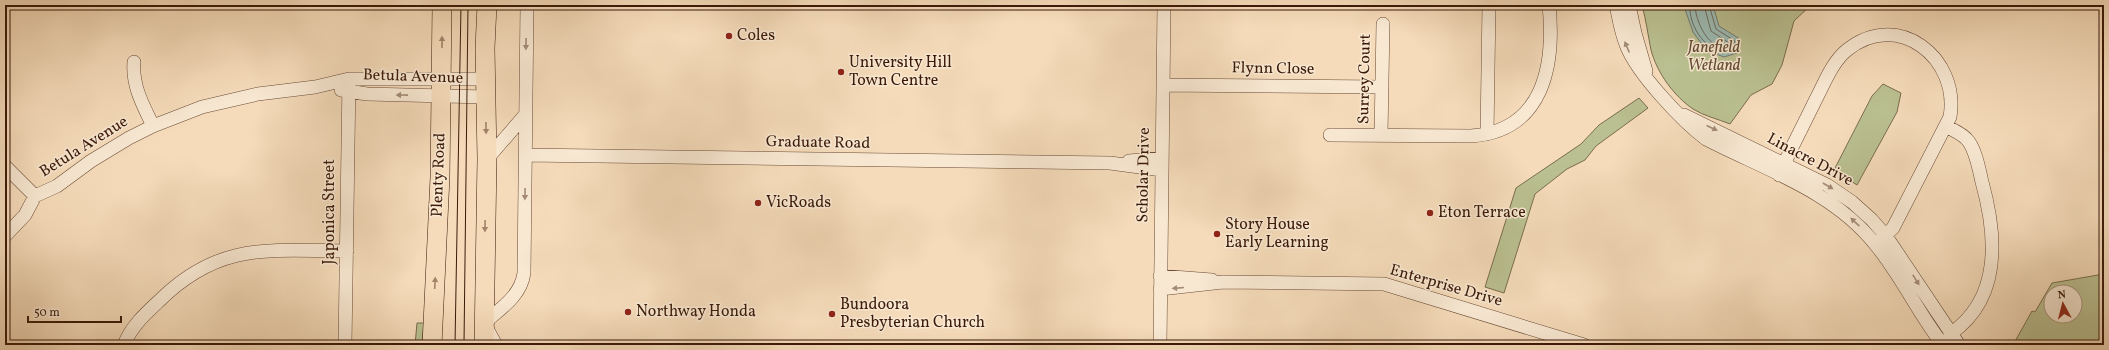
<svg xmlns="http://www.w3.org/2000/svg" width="2109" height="350" viewBox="0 0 2109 350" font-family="Vollkorn,serif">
<rect width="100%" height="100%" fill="#f5dbba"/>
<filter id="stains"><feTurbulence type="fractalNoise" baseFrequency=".005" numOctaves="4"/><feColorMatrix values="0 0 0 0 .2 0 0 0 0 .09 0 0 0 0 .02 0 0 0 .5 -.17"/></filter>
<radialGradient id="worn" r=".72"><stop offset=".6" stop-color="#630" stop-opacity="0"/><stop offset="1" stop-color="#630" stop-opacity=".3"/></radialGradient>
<!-- green -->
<path fill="#bac091" stroke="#7a6c4d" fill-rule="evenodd" d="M1642 5H1811L1794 21 1782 65 1772 84 1751 95 1730 124C1718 119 1704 116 1693 109 1674 96 1657 73 1651 50 1648 35 1646 20 1642 5Z
M1883 84 1901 93 1897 112 1857 185 1834 170 1872 96Z
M1639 98 1648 108 1596 146 1585 160 1567 169 1535 194 1504 293 1485 287 1516 188 1581 144 1599 125Z
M2104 274V345H2013L2032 311 2035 312 2052 283ZM2051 292H2075V316H2051Z
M417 323H424L422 345H415Z"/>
<!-- water -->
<path fill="#9cbbb3" stroke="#757a6f" d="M1688 5H1713L1719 26 1740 39 1737 53 1724 57 1706 50 1693 32 1685 9Z"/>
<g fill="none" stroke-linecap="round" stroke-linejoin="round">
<!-- shore -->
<path stroke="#6c6a5e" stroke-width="1" d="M1690 5C1688 27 1709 58 1733 50L1735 41 1716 29 1709 5
M1695 5C1695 20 1709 53 1729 46V43L1711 31 1704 5"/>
<!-- minor casing -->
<g stroke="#6a4a35" stroke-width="14">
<path id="minor" d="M1616 5C1619 19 1621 33 1627 47 1638 74 1682 121 1706 139 1764 169 1833 191 1875 244 1901 275 1918 313 1943 345
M1629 5 1635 33 1646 71
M134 62C132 86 143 105 153 126
M1163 85 1382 87
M341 90 367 94 485 97
M1684 115 1827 185 1852 202 1872 220 1886 236 1959 345
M1946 126C1954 131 1964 134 1969 142 1976 152 1979 169 1982 182 1997 236 2002 299 1950 334
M1487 134 1489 5
M1330 135 1471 136C1544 131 1555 65 1549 5
M1381 135 1383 24
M525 155 1110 163 1162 170
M487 159 525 115
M1129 161 1162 158
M5 166 35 196
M1779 175C1790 150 1803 126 1815 101 1824 84 1832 62 1847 50 1898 9 1960 58 1950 117L1893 228 1876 244
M5 236 25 215 35 196 57 186 91 161 129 138 153 126 202 107 258 94 315 87 349 79H485
M1160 276 1212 280
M1160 289 1223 282 1384 284 1584 345
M124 345C131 327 144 315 158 302 218 242 268 250 347 251
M345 345 349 79
M496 345 484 323C500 309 521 296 524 273L527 5
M1160 345 1164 5"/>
</g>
<!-- highway casing -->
<g stroke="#3b1909" stroke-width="20">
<path id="highway" d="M432 345 440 177 442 5
M484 345 487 159 485 48 487 5"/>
</g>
<!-- minor -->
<use href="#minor" stroke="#f8e8d2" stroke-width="13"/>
<!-- highway -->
<use href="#highway" stroke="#f5dbba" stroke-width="19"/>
<!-- tram -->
<path stroke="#3b1909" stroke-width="1" d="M455 345 461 5
M464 345 468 5"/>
</g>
<!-- one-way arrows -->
<defs><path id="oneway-solid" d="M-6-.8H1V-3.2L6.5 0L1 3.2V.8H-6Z"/></defs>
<g fill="#a1846a">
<use href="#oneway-solid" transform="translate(442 42) rotate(-90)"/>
<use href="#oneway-solid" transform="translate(486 128) rotate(89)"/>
<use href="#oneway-solid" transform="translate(485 226) rotate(91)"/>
<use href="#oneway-solid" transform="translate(435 283) rotate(-87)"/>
</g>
<g fill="#a38b78">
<use href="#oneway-solid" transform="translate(526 44) rotate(91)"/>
<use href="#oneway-solid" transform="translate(1627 47) rotate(-113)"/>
<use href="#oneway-solid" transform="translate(402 95) rotate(-179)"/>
<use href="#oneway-solid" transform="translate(1712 128) rotate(25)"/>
<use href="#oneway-solid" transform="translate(1828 186) rotate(30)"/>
<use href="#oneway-solid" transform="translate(525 194) rotate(91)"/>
<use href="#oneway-solid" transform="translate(1855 222) rotate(-137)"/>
<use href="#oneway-solid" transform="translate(1916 280) rotate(58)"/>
<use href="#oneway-solid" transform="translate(1178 288) rotate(175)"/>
</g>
<!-- markers -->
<g fill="#8f2418" stroke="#f8e8d2" stroke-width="1.5">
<circle cx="729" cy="36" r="4"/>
<circle cx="841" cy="72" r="4"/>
<circle cx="758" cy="203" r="4"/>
<circle cx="1430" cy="213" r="4"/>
<circle cx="1217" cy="234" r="4"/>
<circle cx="628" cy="312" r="4"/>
<circle cx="832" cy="314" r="4"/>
</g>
<g text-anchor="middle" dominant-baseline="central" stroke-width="3" stroke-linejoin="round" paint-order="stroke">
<!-- poi labels -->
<g font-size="16" fill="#3b1909" stroke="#f8e8d2" text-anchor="start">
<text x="737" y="36">Coles</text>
<text x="849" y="63">University Hill<tspan x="849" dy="18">Town Centre</tspan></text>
<text x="766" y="203">VicRoads</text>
<text x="1438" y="213">Eton Terrace</text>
<text x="1225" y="225">Story House<tspan x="1225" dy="18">Early Learning</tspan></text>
<text x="840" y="305">Bundoora<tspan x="840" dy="18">Presbyterian Church</tspan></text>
<text x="636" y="312">Northway Honda</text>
</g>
<!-- park labels -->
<g font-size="16" font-style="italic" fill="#614b32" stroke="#f8e8d2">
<text x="1714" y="48">Janefield<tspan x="1714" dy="18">Wetland</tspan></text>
</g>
<!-- street labels -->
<g font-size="16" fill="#3b1909" stroke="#f8e8d2">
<text transform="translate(1273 69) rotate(1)">Flynn Close</text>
<text transform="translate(413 77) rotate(2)">Betula Avenue</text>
<text transform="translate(1365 79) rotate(-89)">Surrey Court</text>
<text transform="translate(818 143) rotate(1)">Graduate Road</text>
<text transform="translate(84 147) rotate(-32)">Betula Avenue</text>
<text transform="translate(1810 160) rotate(28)">Linacre Drive</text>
<text transform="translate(439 175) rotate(-88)">Plenty Road</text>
<text transform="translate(1144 175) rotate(-89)">Scholar Drive</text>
<text transform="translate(330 212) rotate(-90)">Japonica Street</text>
<text transform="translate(1446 286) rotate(16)">Enterprise Drive</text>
</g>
</g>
<!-- margin -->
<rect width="2109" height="350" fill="none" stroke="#f5dbba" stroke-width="20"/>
<rect x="6" y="6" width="2097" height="338" fill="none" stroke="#3b1909" stroke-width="2"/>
<rect x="10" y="10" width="2089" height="330" fill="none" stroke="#3b1909"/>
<!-- north arrow -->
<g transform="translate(2063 304) rotate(353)"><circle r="19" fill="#f8e8d2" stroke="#ac9582"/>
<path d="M0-3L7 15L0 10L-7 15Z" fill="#8f2418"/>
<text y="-6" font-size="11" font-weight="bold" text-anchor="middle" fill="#3b1909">N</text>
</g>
<!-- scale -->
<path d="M28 316v6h93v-6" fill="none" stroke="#3b1909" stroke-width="2"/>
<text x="34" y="316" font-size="12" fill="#3b1909" stroke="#f8e8d2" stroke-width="3" paint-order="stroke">50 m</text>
<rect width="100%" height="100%" filter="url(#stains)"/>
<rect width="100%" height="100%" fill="url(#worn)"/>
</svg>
